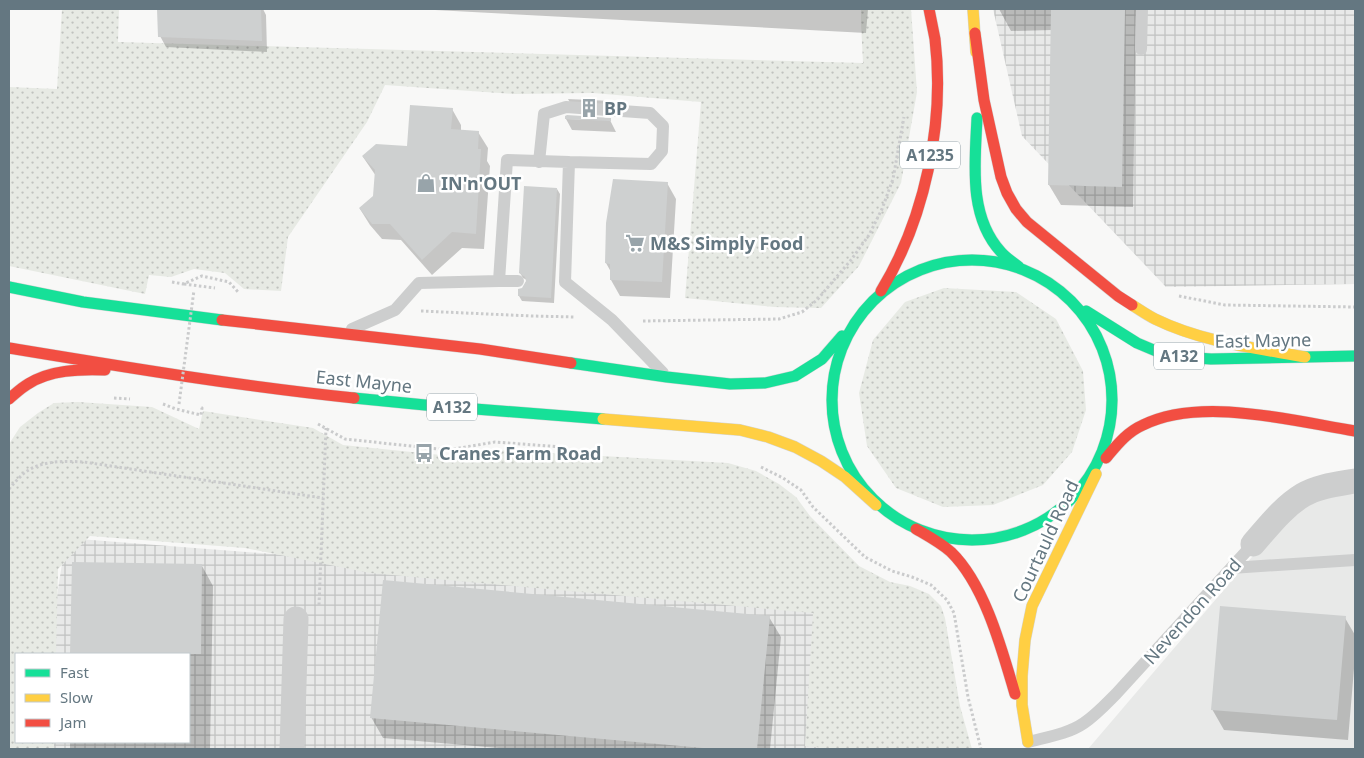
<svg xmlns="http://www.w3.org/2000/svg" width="1364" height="758" viewBox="0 0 1364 758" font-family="'Noto Sans',sans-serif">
<defs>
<pattern id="industrial-grid" width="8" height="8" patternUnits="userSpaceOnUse" patternTransform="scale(1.25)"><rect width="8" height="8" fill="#e8e9e8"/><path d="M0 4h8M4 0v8" fill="none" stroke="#c0c2c1"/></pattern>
<pattern id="grass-dots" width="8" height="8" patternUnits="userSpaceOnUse" patternTransform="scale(1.25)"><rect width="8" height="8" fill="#e7eae4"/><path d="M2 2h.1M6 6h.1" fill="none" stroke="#bfc2be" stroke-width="1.8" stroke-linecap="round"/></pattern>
</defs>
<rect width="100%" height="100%" fill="#f8f8f7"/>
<!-- built -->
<path fill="#e8e9e8" d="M1355 487V749H1088L1293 509Z"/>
<!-- industrial -->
<path fill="url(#industrial-grid)" d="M993 9H1355V284L1166 287 1022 136Z
M66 538 843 598 946 749H33L34 742H189V654H48Z"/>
<!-- grass -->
<path fill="url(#grass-dots)" d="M62 9H119L118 42 863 63 861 23V9H911L917 92 901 183 859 266 821 308 774 307 685 298 701 102 593 93 514 94 385 85 367 122 288 237 281 291 244 289 225 273 194 269 171 277 149 275 145 294 9 266V87L57 89Z
M944 288 1016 292 1056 319 1083 371 1086 410 1072 452 1043 485 993 505 943 507 896 488 867 446 859 393 873 340 905 302Z
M78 402 152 407 199 429 203 411 313 428 343 445 451 456 495 450 728 463 756 471 779 484 796 497 810 516 859 566 890 582 910 586 929 594 941 606 945 618 960 706 972 749H835L805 746 813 613 370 573 245 548 90 536 58 569 56 654H16V742H54V749H9V444L20 427 38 413 54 403Z"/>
<!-- shadow -->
<path fill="#0003" d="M158 9H263L266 15 267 52 166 47 160 36Z
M416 9H868L866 33Z
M999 9H1136L1133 207 1061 205 1049 185 1052 30 1011 31Z
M568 99 612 101 618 112 574 110Z
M452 109 461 125V131L478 132 488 148 487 161 490 166 484 249 462 248 432 275 401 240 382 239 370 225 360 209 374 196 376 176 363 157 409 147Z
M566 119 610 120 616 132 572 130Z
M667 183 676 199 670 298 620 296 611 280V272L606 263Z
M557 189 560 194 554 303 522 301 519 296 527 280 523 278 520 273Z
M73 563 202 566 213 586 210 749H70V742H189V654H72Z
M769 617 781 637 770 749H510L383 738 371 717Z
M1345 618 1355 635V657L1348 740 1224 730 1212 709Z"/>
<!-- building -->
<path fill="#ced0d0" d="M157 9H261L262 41 158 37Z
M1051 9H1125L1122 187 1048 185Z
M410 105 453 108 451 129 479 131 478 149H481L476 234 452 232 422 260 390 224H372L359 208 373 196 375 170 362 156 376 144 407 146Z
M567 115 611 118V121L565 119V116Z
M613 179 668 182 662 282 610 280V264L605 263 606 223Z
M524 186 557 188 551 298 518 296V289L522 288 526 281 525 277 519 273Z
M72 562 202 564 201 654H70Z
M383 580 770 616 757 749H714L370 718Z
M1220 606 1346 616 1337 720 1211 710Z"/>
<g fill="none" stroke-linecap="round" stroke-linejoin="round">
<!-- fast casing -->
<g stroke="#d4d5d5" stroke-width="12">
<path id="fast" d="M977 118C975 163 968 216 1001 252 1006 258 1013 262 1019 267
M832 400a140 140 0 1 1 280 0a140 140 0 1 1-280 0Z
M9 287 83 302 222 320
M1086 311 1137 343 1156 351 1183 357 1211 359 1355 356
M571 363 667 377 730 384 765 383 795 376 822 359 842 336
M354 398 425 405 603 419"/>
</g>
<!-- slow casing -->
<g stroke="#d4d5d5" stroke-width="12">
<path id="slow" d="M973 9 976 52
M1132 305C1140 310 1147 315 1155 319 1202 342 1255 348 1305 357
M603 419 740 430 768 437 795 447 821 461 845 477 876 505
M1028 742 1022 705V676L1025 640 1032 606 1096 474"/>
</g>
<!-- jam casing -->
<g stroke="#d4d5d5" stroke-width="12">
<path id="jam" d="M975 33 984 100 1001 177 1007 193 1016 209 1027 222 1118 296 1132 305
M881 291C925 219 945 123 935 39 933 29 931 19 929 9
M222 320 480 349 571 363
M9 348C124 367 238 386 354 398
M9 399C15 394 21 388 28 384 50 370 79 369 105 370
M1106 458C1117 445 1127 432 1143 425 1201 396 1293 421 1355 431
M916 529C928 536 941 543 951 552 985 585 1002 650 1015 694"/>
</g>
<!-- path -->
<path stroke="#cacbcc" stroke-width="3" stroke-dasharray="2.5 2.5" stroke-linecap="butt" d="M172 282 183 284 202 276 229 282 239 293
M184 284 215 288
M1179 296 1225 305 1355 307
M421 311 532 316 575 317
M643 321 779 319 802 312 817 300 851 260 869 235 882 209 893 179 904 117
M114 398 130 399
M163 404 176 409 201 415 202 408 199 407
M318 424 345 439 448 450 495 442 562 447
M761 467 783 478 801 490 813 507 865 557 892 571 912 577 931 585 947 600 954 613 968 697 981 749
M9 489C13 484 18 479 23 474 40 460 64 461 84 462L323 498
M319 605 326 428"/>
<!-- lane -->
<path stroke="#cdcece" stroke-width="12" d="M1141 49 1142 9
M539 162 544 114 566 107 650 113 663 126 662 151 651 164 569 162
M499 281H518
M352 329 395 310 419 283 499 281 507 160 569 162 565 282 612 320 663 373
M1231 568 1355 560
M1028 742C1047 737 1068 734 1084 723 1096 715 1106 704 1116 694L1253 544"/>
<!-- street -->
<path stroke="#cdcece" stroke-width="25" d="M1253 544C1268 527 1283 507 1303 495 1318 486 1338 484 1355 481
M292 749 296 619"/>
<!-- fast -->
<use href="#fast" stroke="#16e098" stroke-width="11"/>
<!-- slow -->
<use href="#slow" stroke="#ffcf43" stroke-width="11"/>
<!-- jam -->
<use href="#jam" stroke="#f24e42" stroke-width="11"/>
<!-- path-bridge -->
<path stroke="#cacbcc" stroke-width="3" stroke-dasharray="2.5 2.5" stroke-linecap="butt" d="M179 404 194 290"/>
</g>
<!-- icons -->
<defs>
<g id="building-bare" transform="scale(1.5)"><path d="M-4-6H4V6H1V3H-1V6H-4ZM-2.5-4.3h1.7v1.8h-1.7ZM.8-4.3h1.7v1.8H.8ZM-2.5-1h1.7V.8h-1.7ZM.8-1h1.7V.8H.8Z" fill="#98a4aa" stroke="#fff" stroke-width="2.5" paint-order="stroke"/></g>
<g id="shop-bare" transform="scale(1.5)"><path d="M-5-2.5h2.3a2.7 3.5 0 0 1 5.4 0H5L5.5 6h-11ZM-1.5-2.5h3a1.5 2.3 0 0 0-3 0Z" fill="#98a4aa" stroke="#fff" stroke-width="2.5" paint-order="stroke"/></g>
<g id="supermarket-bare" transform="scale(1.5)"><path d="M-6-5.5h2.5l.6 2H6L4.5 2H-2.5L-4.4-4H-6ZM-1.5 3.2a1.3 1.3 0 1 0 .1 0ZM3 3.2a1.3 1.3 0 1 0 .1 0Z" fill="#98a4aa" stroke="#fff" stroke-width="2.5" paint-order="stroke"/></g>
<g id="bus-bare" transform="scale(1.5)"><path d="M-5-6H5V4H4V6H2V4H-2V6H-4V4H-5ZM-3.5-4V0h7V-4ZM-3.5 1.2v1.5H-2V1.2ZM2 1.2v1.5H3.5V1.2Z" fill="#98a4aa" stroke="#fff" stroke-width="2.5" paint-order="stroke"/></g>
</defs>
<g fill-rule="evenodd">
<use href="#building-bare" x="589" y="108"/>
<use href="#shop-bare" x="426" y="183"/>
<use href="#supermarket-bare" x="635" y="243"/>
<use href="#bus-bare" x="424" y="453"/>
</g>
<g text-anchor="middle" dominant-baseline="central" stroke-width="5" stroke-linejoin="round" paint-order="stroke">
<!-- shield labels -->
<g fill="#fff" stroke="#92a0a7" stroke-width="1">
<rect x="900" y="141.5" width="60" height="27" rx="4"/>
<rect x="1154" y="342.5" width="50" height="27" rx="4"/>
<rect x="427" y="393.5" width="50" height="27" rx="4"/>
</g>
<g font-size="16" font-weight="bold" fill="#647781">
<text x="930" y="155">A1235</text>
<text x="1179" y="356">A132</text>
<text x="452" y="407">A132</text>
</g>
<!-- poi labels -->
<g font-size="18" font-weight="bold" fill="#647781" stroke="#fff" text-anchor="start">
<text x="604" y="108">BP</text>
<text x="441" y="183">IN'n'OUT</text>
<text x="650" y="243">M&amp;S Simply Food</text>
<text x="439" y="453">Cranes Farm Road</text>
</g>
<!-- street labels -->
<g font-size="18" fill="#647781" stroke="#fff">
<text transform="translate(1263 340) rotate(-1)">East Mayne</text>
<text transform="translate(364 381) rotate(6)">East Mayne</text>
<text transform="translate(1045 541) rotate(-65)">Courtauld Road</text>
<text transform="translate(1192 611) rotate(-48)">Nevendon Road</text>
</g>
</g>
<!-- border -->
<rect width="1364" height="758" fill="none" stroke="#647781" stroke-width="20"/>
<!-- legend -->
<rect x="15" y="653" width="175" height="90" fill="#ffffff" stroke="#c1c9cd"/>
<rect x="25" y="669" width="25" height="8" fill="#16e098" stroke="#c1c9cd"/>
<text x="60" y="678" font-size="15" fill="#647781">Fast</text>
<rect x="25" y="694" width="25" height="8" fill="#ffcf43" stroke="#c1c9cd"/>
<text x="60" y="703" font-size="15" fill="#647781">Slow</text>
<rect x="25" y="719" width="25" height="8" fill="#f24e42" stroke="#c1c9cd"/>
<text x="60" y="728" font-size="15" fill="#647781">Jam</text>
</svg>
